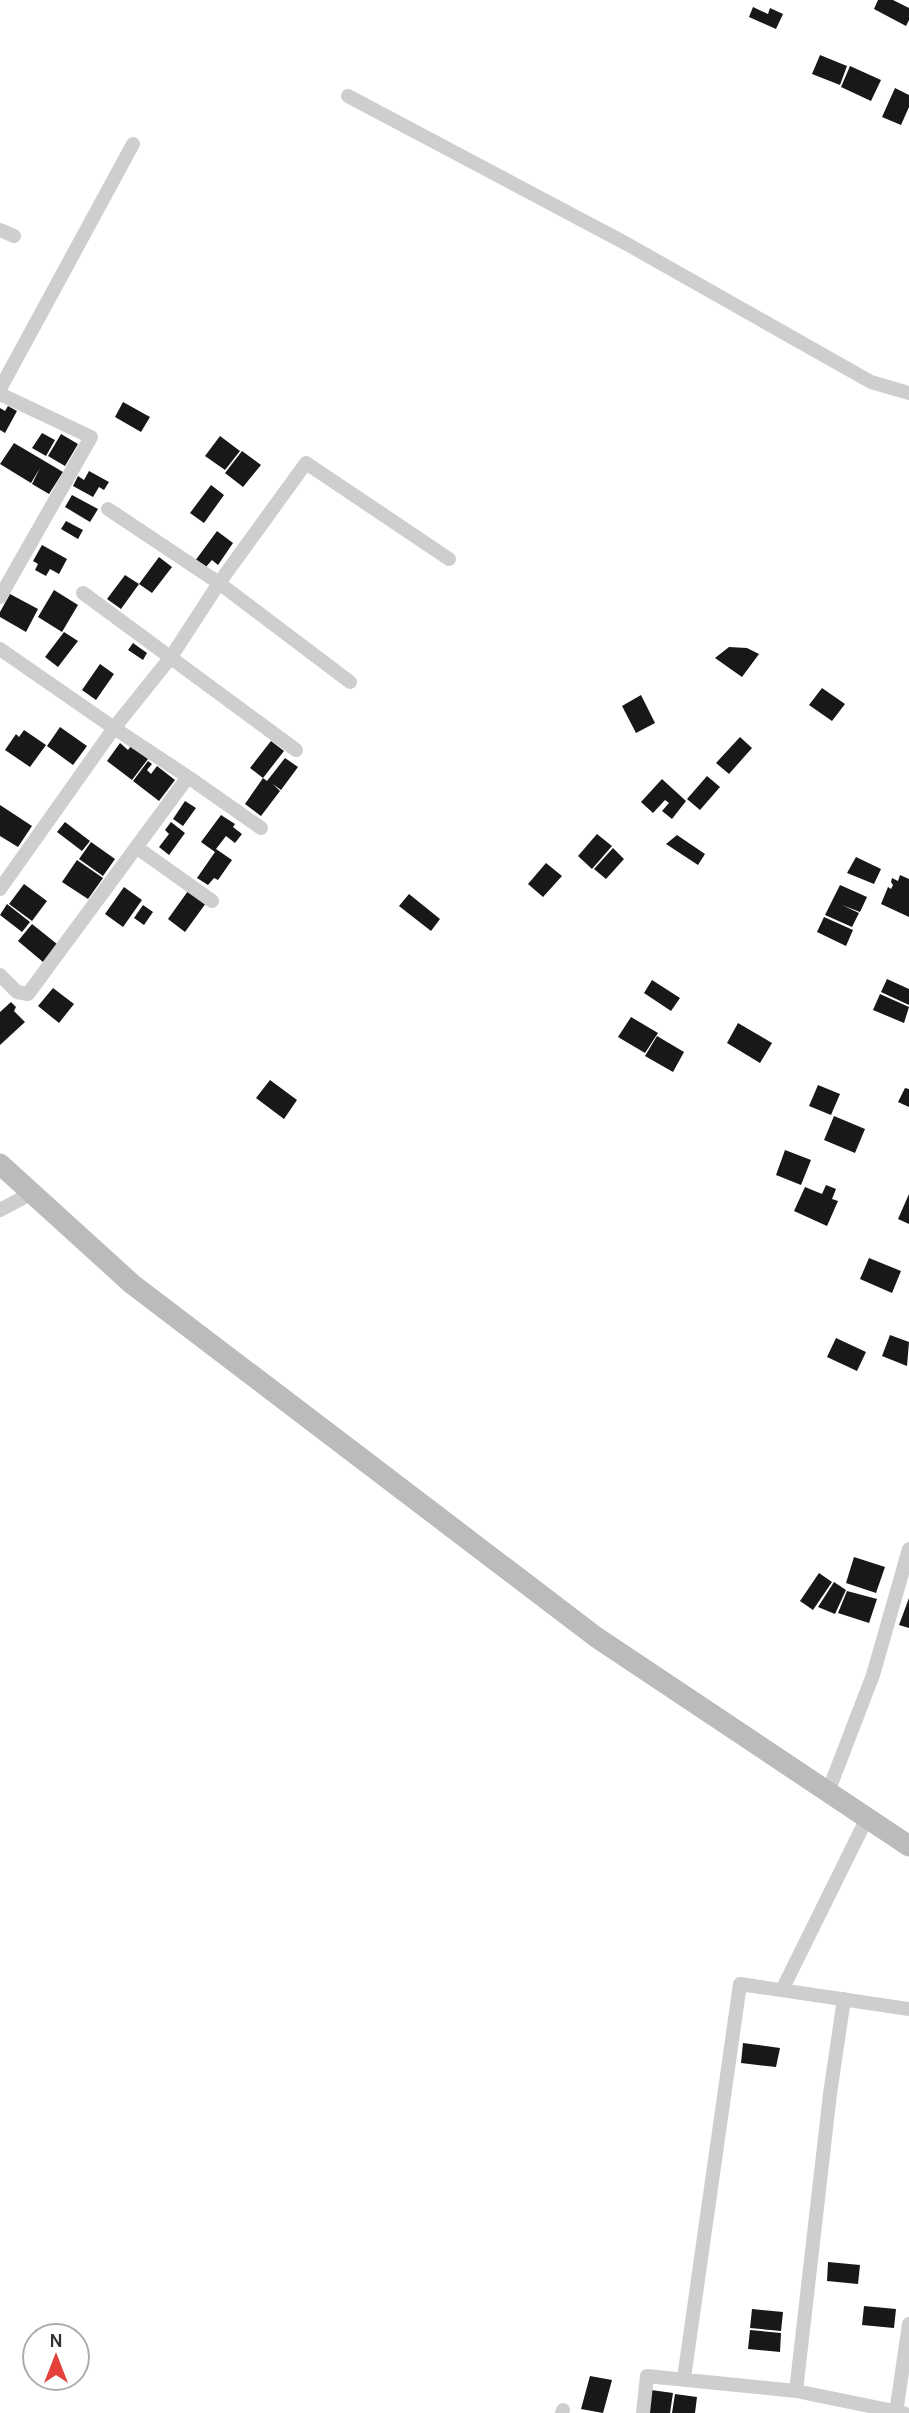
<svg xmlns="http://www.w3.org/2000/svg" width="909" height="2413" viewBox="0 0 909 2413" font-family="Karla,sans-serif">
<rect width="100%" height="100%" fill="#fff"/>
<!-- building -->
<path fill="#181818" d="M878 0H893L909 8V20L906 26 874 9Z
M753 7 768 14 770 8 783 14 776 29 749 17Z
M820 55 847 66 840 85 812 74Z
M850 66 881 80 871 101 841 87Z
M895 88 909 95V107L901 125 882 117Z
M123 402 150 417 141 432 115 417Z
M8 406 17 411 5 433 0 430V408L5 411Z
M42 433 55 440 46 456 32 448Z
M61 434 78 444 65 466 48 456Z
M220 436 240 451 225 470 205 456Z
M14 443 63 472 49 494 32 484 40 468 31 483 0 464Z
M242 451 261 465 243 487 225 473Z
M89 471 109 482 104 490 99 487 93 497 73 486 78 476 84 480Z
M211 485 224 495 204 523 190 513Z
M72 495 98 509 90 522 65 507Z
M66 521 83 530 78 539 61 529Z
M217 531 233 543 218 565 212 560 205 568 195 561Z
M42 545 67 559 59 574 50 569 46 576 35 570 38 564 33 561Z
M159 557 172 567 152 593 139 584Z
M125 575 139 584 121 609 107 599Z
M54 590 78 605 62 632 38 617Z
M10 594 38 609 26 632 0 617V612Z
M64 632 78 641 58 667 45 657Z
M133 643 147 653 143 660 128 650Z
M729 647 747 648 759 654 742 677 715 658Z
M100 664 114 674 96 700 82 690Z
M822 688 845 704 832 721 809 705Z
M641 695 655 723 636 733 622 706Z
M60 727 87 746 73 765 47 746Z
M24 730 46 745 30 767 5 750 16 734 19 737Z
M740 737 752 748 729 774 716 763Z
M271 741 284 751 263 778 250 768Z
M120 743 128 750 131 746 148 759 132 780 107 761Z
M285 758 298 767 281 790 273 784 280 791 261 816 245 804 263 778 267 781Z
M148 761 152 764 147 770 151 774 157 766 175 780 159 801 133 781Z
M707 776 720 787 700 810 687 799Z
M662 779 686 801 672 819 662 811 669 803 665 800 653 813 641 802Z
M185 801 196 808 183 826 173 819Z
M0 805 32 826 18 847 0 836Z
M221 815 235 824 233 827 242 834 235 843 226 836 216 849 232 860 218 880 214 878 208 885 197 878 215 852 201 842Z
M65 822 90 841 82 851 57 832Z
M171 822 185 833 169 855 159 847 169 834 165 830Z
M597 834 612 846 592 869 578 856Z
M677 835 705 854 698 865 666 844Z
M91 842 115 859 103 876 79 859Z
M613 848 624 859 606 879 594 869Z
M856 857 881 869 874 884 847 873Z
M77 860 103 878 88 899 62 882Z
M546 863 562 876 543 897 528 884Z
M900 875 909 879V917L881 904 888 887 891 889 893 885 891 882 892 878 898 881Z
M24 884 47 901 32 921 9 904Z
M840 885 867 897 860 912 842 905 859 913 852 927 825 915Z
M124 887 142 900 123 927 105 914Z
M188 891 206 903 185 932 168 919Z
M409 894 440 919 431 931 399 906Z
M7 904 30 922 22 932 0 915Z
M143 905 153 912 144 925 134 918Z
M824 917 853 930 846 946 817 932Z
M32 924 57 944 43 962 18 941Z
M887 979 909 989V1005L881 992Z
M652 980 680 998 671 1011 644 993Z
M53 988 74 1004 59 1023 38 1006Z
M880 994 909 1007 904 1023 873 1010Z
M11 1002 16 1007 14 1011 25 1022 0 1045V1012Z
M631 1017 658 1033 645 1053 618 1037Z
M738 1023 772 1043 760 1063 727 1043Z
M657 1036 684 1052 673 1072 645 1056Z
M270 1080 297 1100 284 1119 256 1098Z
M818 1085 840 1094 831 1115 809 1106Z
M905 1088 909 1089V1107L898 1102Z
M834 1116 865 1129 855 1153 824 1140Z
M785 1150 811 1160 801 1185 776 1175Z
M826 1185 836 1189 832 1199 838 1201 827 1226 794 1211 805 1187 822 1194Z
M909 1194V1224L898 1219Z
M869 1258 901 1271 892 1293 860 1279Z
M890 1335 909 1342 907 1366 882 1356Z
M836 1338 866 1352 857 1371 827 1357Z
M854 1557 885 1567 876 1593 846 1583Z
M819 1573 832 1582 813 1610 800 1601Z
M834 1582 846 1590 835 1614 818 1607Z
M847 1591 877 1599 869 1623 838 1613Z
M909 1598V1628L899 1625Z
M743 2043 780 2048 776 2067 741 2063Z
M828 2262 860 2265 858 2284 827 2281Z
M864 2306 896 2309 894 2328 862 2325Z
M752 2309 783 2312 781 2331 750 2328Z
M750 2330 781 2333 780 2352 748 2349Z
M590 2376 612 2380 603 2413 581 2409Z
M651 2390 673 2393 670 2413H648Z
M675 2394 697 2397 695 2413H672Z"/>
<g fill="none" stroke-linecap="round" stroke-linejoin="round">
<!-- street -->
<path stroke="#cecece" stroke-width="14" d="M348 96 627 244 871 382 909 393
M0 230 14 236
M0 389 133 144
M0 394 91 437 0 597
M108 509 219 583 350 682
M83 593 296 750
M0 649 114 728 171 657 219 583 306 463 449 559
M188 777 261 828
M136 847 212 901
M0 889 114 728 188 777 28 994 17 992 0 975
M0 1210 32 1193
M828 1792 873 1675 909 1549
M782 1990 867 1818
M684 2378 740 1984 909 2009
M796 2391 830 2094 844 1999
M562 2413 563 2410
M643 2413 647 2376 796 2391 904 2413
M896 2413 909 2324"/>
<!-- secondary -->
<path stroke="#bbb" stroke-width="21" d="M0 1164 132 1284 596 1637 909 1846"/>
</g>
<!-- north arrow -->
<g transform="translate(56 2357)"><circle r="33" fill="#ffffff" stroke="#adadad" stroke-width="2"/>
<path d="M0-5L12 26L0 18L-12 26Z" fill="#e24038"/>
<text y="-10" font-size="19" font-weight="bold" text-anchor="middle" fill="#313131">N</text>
</g>
</svg>
